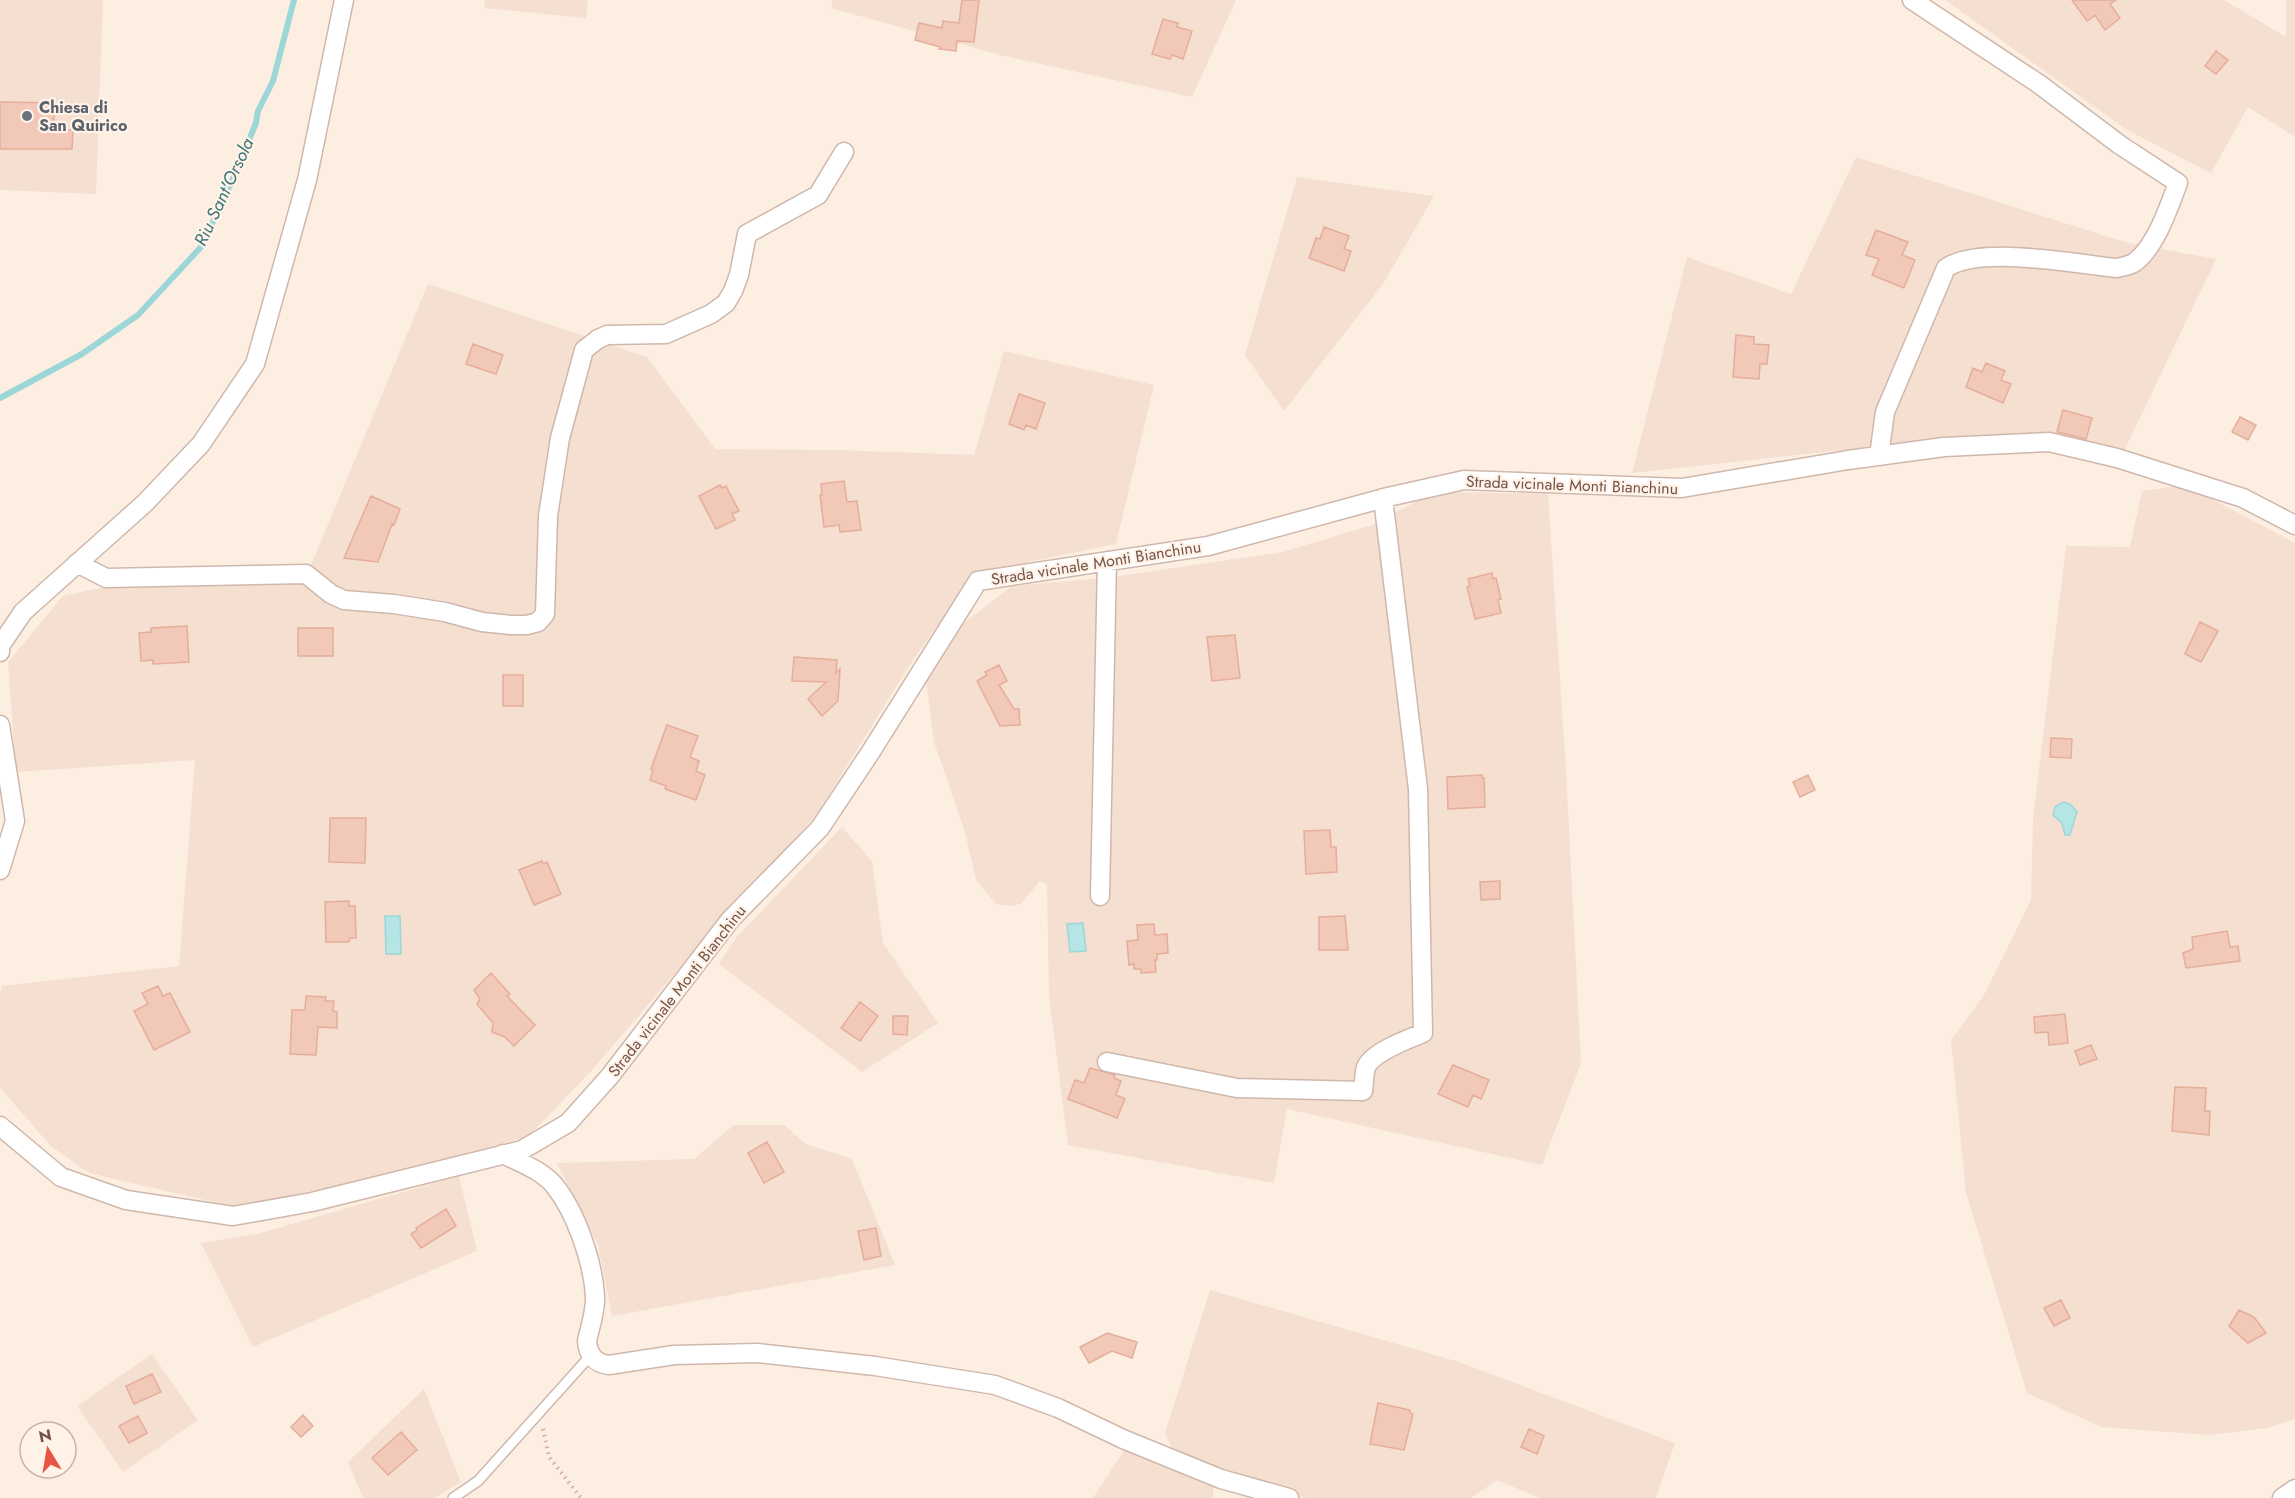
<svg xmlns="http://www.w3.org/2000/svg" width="2295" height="1498" viewBox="0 0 2295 1498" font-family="Jost,sans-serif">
<rect width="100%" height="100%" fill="#fcefe2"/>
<!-- residential -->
<path fill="#f4dfd0" d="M0 0H103L96 194 0 190Z
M485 0H588L586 18 484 8Z
M833 0H1236L1192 97 1004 56 831 8Z
M1945 0H2224L2286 37V0H2295V137L2248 107 2211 173 2127 130Z
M1856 157 2128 243 2216 259 2124 451H1834L1632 473 1687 257 1791 294Z
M1297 177 1434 196 1383 284 1284 411 1245 355Z
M428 284 647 357 715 449 837 450 974 455 1004 351 1154 385 1116 544 975 573 911 663 817 814 671 978 592 1070 528 1137 379 1177 235 1207 89 1173 51 1146 0 1088V994L2 986 179 966 195 760 16 772 8 662 63 596 115 585 306 577Z
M2185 485 2295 543V1419L2267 1428 2209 1435 2101 1427 2027 1393 1966 1193 1951 1040 1984 995 2031 900 2033 819 2066 546 2130 547 2142 491Z
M1434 492 1548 494 1566 771 1581 1063 1542 1165 1287 1109 1274 1183 1068 1145 1049 996 1047 885 1040 881 1021 904 1011 906 996 904 976 880 965 832 934 742 926 680 947 636 1012 586 1113 577 1283 552 1372 525Z
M842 827 872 861 883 943 938 1023 862 1072 719 964 736 938Z
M734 1125H784L806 1144 852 1159 895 1265 612 1316 598 1245 557 1163 694 1159Z
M459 1176 477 1251 253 1347 201 1243 257 1234Z
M1210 1290 1459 1362 1675 1443 1656 1498H1540L1497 1480 1471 1498H1307L1254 1491 1173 1450 1165 1433Z
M152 1354 198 1420 123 1472 77 1406Z
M424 1389 461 1482 434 1498H363L348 1462Z
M1125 1449 1213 1485V1498H1093Z"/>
<!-- water -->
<path fill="#b6e5e6" stroke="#9dd6d8" stroke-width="1.5" d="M2063 802 2070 804 2077 812 2070 835H2065L2062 823 2053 815 2055 807Z
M385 916H400L401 954H386Z
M1083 923 1086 951 1070 952 1067 924Z"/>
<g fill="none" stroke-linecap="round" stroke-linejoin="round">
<!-- stream -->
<path stroke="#9dd6d8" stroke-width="6" d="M0 398 82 354 138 315 201 247 232 181 256 123 258 111 273 81 294 0"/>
</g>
<!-- building -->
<path fill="#f2c9b9" stroke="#e5ad9a" stroke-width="1.5" d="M962 0H979L974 42 957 41 956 51 939 49 940 47 915 40 919 23 942 28 943 21 959 23Z
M2072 0H2116L2110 4 2120 18 2105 30 2095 15 2087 21Z
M1163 19 1178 23 1177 27 1192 31 1183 59 1172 55 1170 59 1152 54Z
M2216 51 2228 60 2216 74 2205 66Z
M0 102 54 103V130H73L72 149H0Z
M1324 227 1349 236 1344 249 1351 251 1344 271 1309 258 1316 238 1320 239Z
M1876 230 1908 242 1902 255 1915 260 1904 288 1872 275 1879 259 1866 255Z
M1736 335 1754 337V344L1769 345 1767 364H1760L1759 379 1733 377Z
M473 344 503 355 496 374 466 364Z
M1986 363 2005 371 2001 380 2011 384 2003 403 1966 387 1973 368 1982 372Z
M1019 394 1045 403 1036 429 1026 425 1024 430 1009 424Z
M2063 410 2092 418 2086 439 2057 432Z
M2240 417 2256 425 2248 440 2232 432Z
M844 481 847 502 857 501 861 530 840 532 839 525 824 527 820 495H822L821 484Z
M720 485 722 488 726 486 739 511 732 514 735 520 716 529 699 496Z
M371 496 400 509 394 525 392 524 378 562 344 558Z
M1492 573 1493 579 1496 578 1501 599 1498 600 1501 613 1475 619 1467 587 1470 586 1468 579Z
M2200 622 2218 631 2201 662 2185 654Z
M187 626 189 662 153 664V660L141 661 139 633 151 632V628Z
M298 628H333V656H298Z
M1235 635 1240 678 1212 681 1207 637Z
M794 657 837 660 836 673 840 669 838 701 822 716 808 699 826 682 792 681Z
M999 665 1007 681 999 685 1014 709H1019L1020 725 1000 726 977 681 987 675 985 672Z
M503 675H523V706H503Z
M667 725 698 736 690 757 699 761 696 771 705 775 696 800 665 789 666 786 650 780 653 770 651 769Z
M2051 738 2072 739 2071 758 2050 757Z
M1482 775V778H1484L1485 807 1448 809 1447 777Z
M1808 775 1815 790 1800 797 1793 782Z
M330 818H366L365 863 329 862Z
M1330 830 1331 847H1336L1337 872 1306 874 1304 831Z
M542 861 543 864 547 862 561 894 534 905 519 870Z
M1500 881V899L1481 900 1480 882Z
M349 901V906H355L356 938H350L349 942H326L325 902Z
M1345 916 1348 950H1319V917Z
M1154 924 1155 935 1167 934 1168 953 1157 954V960H1155L1156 972 1141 973V969H1134V964L1129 965 1127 941 1138 940 1137 925Z
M2227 931 2230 947 2238 946 2240 961 2186 968 2183 953 2193 949 2192 937Z
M491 973 510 994 507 996 535 1025 514 1046 505 1037 492 1032 493 1023 477 1004 480 999 474 990Z
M158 986 163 996 170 993 190 1032 154 1050 134 1011 148 1004 142 993Z
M306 996 326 997 325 1001H334L333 1011 337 1012V1028L318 1027 316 1055 290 1054 292 1010H305Z
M860 1002 878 1016 860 1041 841 1028Z
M2065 1014 2068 1043 2049 1045 2048 1032 2035 1033 2034 1017Z
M893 1016H908L907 1035 893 1034Z
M2091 1045 2097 1059 2080 1065 2075 1051Z
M1453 1065 1489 1080 1481 1099 1473 1095 1468 1107 1438 1094Z
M1090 1068 1115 1075 1114 1078 1121 1081 1116 1095 1125 1099 1117 1118 1068 1099 1075 1080 1084 1083Z
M2175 1087 2206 1088 2205 1111H2210L2209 1135 2172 1131Z
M767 1142 784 1172 764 1183 748 1153Z
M446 1209 456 1226 421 1248 411 1234 417 1230 416 1228Z
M876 1228 881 1256 864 1260 858 1231Z
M2061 1300 2070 1318 2054 1326 2044 1308Z
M2239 1310 2254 1317 2266 1333 2248 1343 2229 1326Z
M1107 1333 1137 1342 1132 1358 1112 1351 1089 1363 1080 1347Z
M152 1374 161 1392 134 1404 126 1386Z
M1378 1403 1410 1410V1413L1413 1414 1404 1450 1370 1444Z
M303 1415 313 1426 301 1437 291 1427Z
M138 1416 147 1433 129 1443 119 1426Z
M1529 1429 1544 1436 1537 1454 1521 1447Z
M401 1432 417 1450 388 1475 372 1458Z"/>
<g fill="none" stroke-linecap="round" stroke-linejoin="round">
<!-- lane casing -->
<g stroke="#cfb7ac" stroke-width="12">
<path id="lane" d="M453 1498 478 1481 591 1355"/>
</g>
<!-- street casing -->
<g stroke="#cfb7ac" stroke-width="21">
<path id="street" d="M1879 456 1885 412 1946 268C1980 245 2076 264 2117 268 2123 266 2130 266 2135 262 2156 246 2169 207 2178 183L2120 145 2039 84 1912 0
M77 563 106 578 306 574 331 594 344 600 394 604 445 612 482 622 511 625H527L538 622 545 614 548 516 560 438 584 350 598 339 607 335 666 334 711 314 726 303 733 291 739 275 747 234 818 195 844 152
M0 652V646L23 612 145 503 201 444 255 364 307 180 344 0
M0 725 15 821 0 870
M1100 896 1107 561
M1107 1062 1237 1088 1363 1091C1364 1084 1364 1074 1366 1067 1373 1052 1408 1039 1423 1033L1418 789 1383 498
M0 1126 61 1177 126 1200 233 1216 312 1202 522 1150 568 1123 610 1076 730 920 820 828 870 753 978 581 1208 546 1388 497 1464 480 1682 488 1848 460 1944 447 2049 442 2117 458 2243 498 2295 525
M503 1154C521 1163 541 1170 554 1185 576 1212 593 1262 595 1296 596 1310 590 1327 587 1341 588 1355 595 1363 609 1365L674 1355 757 1353 875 1366 995 1385 1058 1408 1123 1439 1221 1479 1289 1498
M2282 1498 2295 1489"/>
</g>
<!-- path -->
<path stroke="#d6ac9d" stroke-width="4" stroke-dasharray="1.5 4.5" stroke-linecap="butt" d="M543 1429 549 1457 581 1498"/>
<!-- lane -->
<use href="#lane" stroke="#fff" stroke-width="9"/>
<!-- street -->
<use href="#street" stroke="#fff" stroke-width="18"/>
</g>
<!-- markers -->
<circle fill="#6b7280" stroke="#fff3e8" stroke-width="2" cx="27" cy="116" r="6"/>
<g text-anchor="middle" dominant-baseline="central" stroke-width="4.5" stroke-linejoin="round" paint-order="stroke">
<!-- worship labels -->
<g font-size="16" font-weight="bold" fill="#5b616d" stroke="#fff3e8" text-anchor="start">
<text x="39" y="107">Chiesa di<tspan x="39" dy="18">San Quirico</tspan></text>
</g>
<!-- street labels -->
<g font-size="16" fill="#745248" stroke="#fff3e8">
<text transform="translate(1572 485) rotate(2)">Strada vicinale Monti Bianchinu</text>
<text transform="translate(1096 563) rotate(-9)">Strada vicinale Monti Bianchinu</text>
<text transform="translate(677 991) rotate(-52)">Strada vicinale Monti Bianchinu</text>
</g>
<!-- water labels -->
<g font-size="18" font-style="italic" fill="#3c777a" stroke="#fff3e8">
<text transform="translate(224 192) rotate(-65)">Riu Sant'Orsola</text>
</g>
</g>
<!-- north arrow -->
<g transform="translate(48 1450) rotate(349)"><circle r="28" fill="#fff3e8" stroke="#c7b3a8" stroke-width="1.5"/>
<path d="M0-4.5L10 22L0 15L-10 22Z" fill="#e85546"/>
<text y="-9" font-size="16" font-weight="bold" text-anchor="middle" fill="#745248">N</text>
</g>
</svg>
